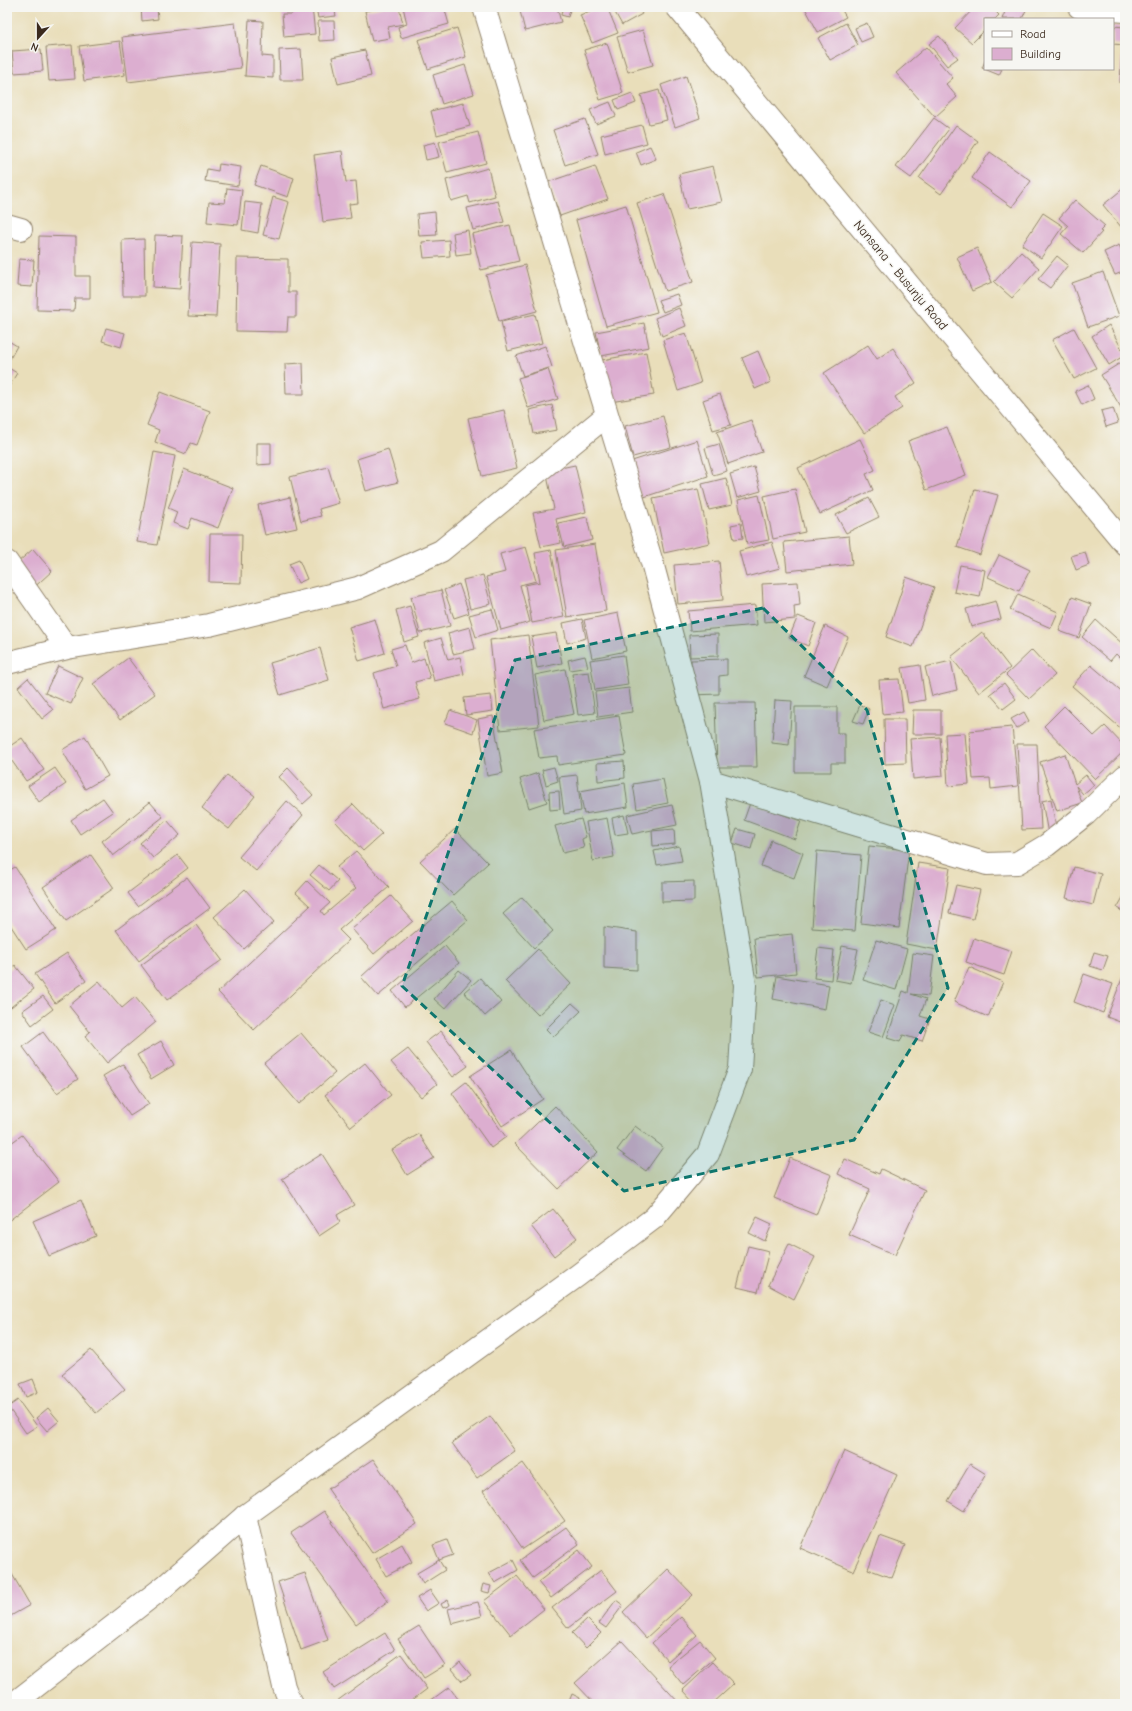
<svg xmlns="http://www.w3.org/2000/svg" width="1132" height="1711" viewBox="0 0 1132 1711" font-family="'Comic Neue',sans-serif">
<rect width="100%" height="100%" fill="#f6f6f2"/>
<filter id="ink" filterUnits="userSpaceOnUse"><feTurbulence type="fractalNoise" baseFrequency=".025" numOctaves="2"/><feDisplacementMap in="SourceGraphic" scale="8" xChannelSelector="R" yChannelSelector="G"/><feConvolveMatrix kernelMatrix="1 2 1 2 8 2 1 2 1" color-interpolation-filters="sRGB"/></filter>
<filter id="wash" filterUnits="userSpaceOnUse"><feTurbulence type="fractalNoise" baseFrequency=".012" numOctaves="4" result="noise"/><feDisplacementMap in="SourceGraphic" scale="16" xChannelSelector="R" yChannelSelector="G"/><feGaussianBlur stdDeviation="0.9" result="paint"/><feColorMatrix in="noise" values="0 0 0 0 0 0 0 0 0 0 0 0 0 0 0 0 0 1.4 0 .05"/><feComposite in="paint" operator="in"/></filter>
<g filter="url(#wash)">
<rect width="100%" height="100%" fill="#e9deba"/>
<g id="blocks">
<!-- building -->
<path fill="#dcaed0" d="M141 7H157L158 19 142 21Z
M292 7H312L315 34 284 37 282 14H292Z
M316 7H334L336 16 318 18Z
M384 7H399L403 24 388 27 390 38 372 41 365 11Z
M403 7H444L449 24 401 38 398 27 407 24Z
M519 7H557L561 22 525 31Z
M563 7 570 10 568 17 561 15Z
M600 7H607L618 33 592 43 580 15Z
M612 7H638L642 14 622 25Z
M807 7H840L846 17 818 32 805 8Z
M975 7H991L999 15 995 19H985V30L972 43 955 28Z
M1007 7H1018L1026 10 1022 19H1002Z
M249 20 263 21 262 56 273 57V78L245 76Z
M318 21H334L335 40 319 41Z
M235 23 241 68 128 82 122 37Z
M846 23 858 45 830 60 818 38Z
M867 23 873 37 861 42 855 28Z
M1113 26 1125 27V45L1113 44Z
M457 28 466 57 428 69 418 40Z
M643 30 653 65 628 72 617 37Z
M939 36 958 58 947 66 929 44Z
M120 41 125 75 84 81 79 46Z
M607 43 623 93 600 100 584 50Z
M72 45 75 79 49 81 46 47Z
M926 47 953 78 946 84 957 97 935 117 896 73Z
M41 49 43 71 14 73 12 51Z
M301 49 303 80H280L279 50Z
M365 50 371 76 338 84 332 57Z
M1122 50H1125V83H1120Z
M985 61V69H1002L999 75 982 68Z
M465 65 474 94 442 104 433 75Z
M686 76 700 118 675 127 661 85Z
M659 90 667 120 649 124 641 95Z
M632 93 636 103 618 110 614 100Z
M610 102 616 116 596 124 590 110Z
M463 103 470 126 437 135 431 111Z
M934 118 949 129 911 178 896 167Z
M585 119 598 154 565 165 553 130Z
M642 125 647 143 605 154 601 135Z
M956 125 978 141 941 194 919 178Z
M478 132 486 163 447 173 439 142Z
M435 142 439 157 426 160 423 145Z
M650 146 656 159 641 165 636 152Z
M342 151 346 182 356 181 358 203 349 204 351 218 323 222 314 155Z
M990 152 1031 181 1012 207 972 178Z
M219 164 241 167 238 186 205 181 207 169 218 171Z
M261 166 294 178 288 197 254 185Z
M595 166 608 199 560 216 548 182Z
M713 166 722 202 687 209 679 174Z
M488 168 495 196 470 203 468 196 451 201 446 180Z
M1125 187V226L1122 228 1103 205Z
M227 188 242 190 238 225 207 222 209 202 225 203Z
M664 194 693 282 665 291 637 203Z
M273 197 289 202 279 239 263 235Z
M1075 200 1105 226 1100 231 1102 232 1083 253 1061 234 1068 226 1059 218Z
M498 201 504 222 473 230 467 208Z
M245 202 262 204 258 233 242 230Z
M626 205 657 312 606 326 576 220Z
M435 212 437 235 419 236 417 214Z
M1043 213 1063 226 1041 258 1022 245Z
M510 225 519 261 481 270 472 234Z
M468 230 471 253 456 255 453 233Z
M155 235 183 236 180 289 153 287Z
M39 236 76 237V276H90V298H75L74 311 37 310Z
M144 239 145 296H123L122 240Z
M449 240 450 256 424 258 422 242Z
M192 242 220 244 216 317 188 316Z
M1119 245 1125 257V271L1115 275 1104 252Z
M977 248 992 282 972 291 957 257Z
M1021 252 1039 268 1012 298 994 282Z
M1057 256 1068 265 1050 288 1038 279Z
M237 258 288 259V292H296V317H288L287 332 236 331Z
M19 259 34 260 32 287 17 286Z
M525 265 537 311 499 321 486 275Z
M1103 272 1119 316 1088 327 1072 283Z
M677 294 681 305 663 312 658 300Z
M679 308 686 326 662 336 655 318Z
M535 314 542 343 508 351 501 322Z
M644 323 649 347 601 356 596 332Z
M1109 325 1125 355 1109 365 1092 336Z
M106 328 125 333 121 347 102 341Z
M1074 328 1096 368 1074 379 1052 340Z
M686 333 701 383 678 391 663 340Z
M7 340 17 346 7 364Z
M868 345 877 359 893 348 916 383 895 397 902 408 864 433 824 373Z
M545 346 552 367 523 376 516 356Z
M758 351 771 382 755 389 742 358Z
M646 352 654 395 610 402 602 360Z
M1125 360V407L1122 409 1101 375Z
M303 363 304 394H286L285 364Z
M7 367 17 373 8 388 7 387Z
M548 369 558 399 528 408 518 378Z
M1088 385 1094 399 1082 405 1075 391Z
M160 392 210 411 197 445 191 443 186 454 155 442 159 430 147 425Z
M720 394 731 425 713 430 703 400Z
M552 405 557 430 534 434 529 410Z
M1113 408 1118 423 1106 427 1101 411Z
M504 410 517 468 482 476 468 418Z
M663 416 671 447 633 457 625 426Z
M751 420 762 452 728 464 717 432Z
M947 427 966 475 926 490 908 441Z
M860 439 875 470 866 474 873 490 820 514 798 468Z
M697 440 708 476 641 498 629 462Z
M257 443H271V464L257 465Z
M719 444 727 471 713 475 705 448Z
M388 449 398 482 366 491 357 459Z
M154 452 175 456 157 545 137 542Z
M575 465 586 512 556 519 561 543 541 547 533 513 554 509 546 471Z
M328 467 339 503 319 509 321 516 301 521 290 477Z
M754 467 761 491 737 498 730 474Z
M184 469 233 488 218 528 192 518 188 529 173 523 177 512 168 508Z
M726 478 732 505 709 510 702 484Z
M698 489 710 543 664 553 653 498Z
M795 489 805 532 773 539 764 496Z
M975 489 998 495 980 555 957 547Z
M759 495 769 540 747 544 738 500Z
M290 497 297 528 265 535 258 505Z
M869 498 879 517 846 533 836 515Z
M587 517 592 540 564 547 558 523Z
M741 523 743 538 734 539 731 525Z
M210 534H242L241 583 209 582Z
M849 536 852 564 787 571 784 542Z
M772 542 780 568 746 577 739 551Z
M595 544 606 611 567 617 556 550Z
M526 547 536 581 520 585 530 622 501 630 486 577 505 572 500 554Z
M33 549 52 571 29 592 9 570Z
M551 550 564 617 532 623 525 585 540 582 535 553Z
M1085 552 1089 565 1076 570 1071 556Z
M999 555 1030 570 1019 591 988 577Z
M299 560 307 579 298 583 289 564Z
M719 561 723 600 678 604 674 565Z
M960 565 985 570 980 597 954 592Z
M483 575 491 604 470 609 463 580Z
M906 577 934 587 913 647 886 637Z
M798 582 800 605 794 606 795 619 764 622 762 584Z
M459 584 469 613 454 618 444 590Z
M441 590 450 626 420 633 411 597Z
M1018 594 1058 612 1051 628 1010 610Z
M1072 597 1091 604 1079 638 1059 631Z
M996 601 1001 619 971 627 966 609Z
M755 605 757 625 690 631 688 611Z
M410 606 419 637 404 642 396 610Z
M492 609 498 630 476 637 469 615Z
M618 613 626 651 592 658 584 620Z
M798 616 816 623 808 646 789 638Z
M375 619 385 653 359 661 349 627Z
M582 619 586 638 567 643 563 623Z
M1096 620 1125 646V663L1116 654 1110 661 1082 637Z
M825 626 848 637 827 686 804 676Z
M470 627 475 649 453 654 448 633Z
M982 632 1010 668 979 693 951 657Z
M556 633 562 663 537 668 531 637Z
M718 634V656L690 657 689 635Z
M528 635 539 726 500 730 490 640Z
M441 638 448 660 460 657 464 674 434 681 424 643Z
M405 645 411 663 424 658 430 678 415 682 420 699 384 709 374 673 396 666 391 649Z
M320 648 329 680 280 695 270 663Z
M1032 650 1055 675 1029 699 1006 675Z
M624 655 628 685 595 690 590 660Z
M585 656 588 667 570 670 568 660Z
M128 658 155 694 120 720 93 684Z
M727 659V675L719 676V694L692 695 691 660Z
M951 661 957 690 932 696 925 667Z
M920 665 925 700 908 703 902 668Z
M1091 665 1125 694V732L1072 686Z
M58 666 83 678 71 704 45 693Z
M565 669 574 714 544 720 535 675Z
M589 672 595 713 578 715 572 674Z
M28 678 53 710 42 719 18 687Z
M899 679 903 712 882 714 879 680Z
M1004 683 1016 699 1003 709 990 694Z
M629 688 632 712 598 717 595 692Z
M491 695 493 711 466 715 464 698Z
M775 700 792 701 789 745 772 743Z
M715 703H755L757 767H717Z
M860 705 869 709 863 724 853 721Z
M1064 706 1094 736 1105 726 1125 747V750L1095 779 1044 726Z
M795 707H837V733H845V763H831V772H795Z
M450 710 477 720 473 733 445 723Z
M913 710H941V734H912Z
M1024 712 1029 721 1017 728 1011 719Z
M493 716 503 773 487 776 478 719Z
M619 716 626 755 558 765 557 756 539 758 534 729Z
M884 719H905L906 763 885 764Z
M1012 727 1018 786 991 789 990 778 973 779 969 731Z
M965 733 969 784 948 786 945 734Z
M85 736 108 776 85 789 62 750Z
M940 737 943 776 913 779 910 739Z
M22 738 44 770 26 781 7 754V748Z
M1017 744H1037L1041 829 1022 830Z
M1065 754 1075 784 1086 775 1094 785 1083 794 1076 786 1082 803 1057 811 1040 762Z
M624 761 625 778 598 781 597 763Z
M554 767 558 781 546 785 542 770Z
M55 768 66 784 39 802 28 786Z
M288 768 313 795 303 804 279 777Z
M538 773 547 802 529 808 520 779Z
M227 775 255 796 229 829 202 808Z
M577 775 581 811 564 814 559 777Z
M663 779 668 803 637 809 633 784Z
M625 783 628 807 584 814 580 791Z
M559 791 560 809 550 810 549 792Z
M103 798 113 812 80 834 71 820Z
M1051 799 1057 833 1048 834 1042 801Z
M287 801 303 815 256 871 239 857Z
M150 802 163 817 113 856 102 841Z
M750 803 801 821 795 839 744 820Z
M353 804 382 834 363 851 335 821Z
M672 805 677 825 632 834 627 815Z
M624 815 628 833 615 835 612 818Z
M607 818 614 857 593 861 586 822Z
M581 819 586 837 582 839 584 848 563 853 555 826Z
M167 820 180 835 153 858 140 843Z
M455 829 488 863 453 895 420 861Z
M674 829 675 844 653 846 652 831Z
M737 829 755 834 751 849 732 843Z
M771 840 803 853 794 878 761 866Z
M679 846 682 861 657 865 654 851Z
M869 846 909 850 899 928 861 923Z
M356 851 389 887 339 930 349 940 254 1030 218 992 310 906 296 893 307 881 330 903 321 911 324 915 356 888 337 867Z
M817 851 861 855 855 931 812 928Z
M91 855 114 888 66 921 43 887Z
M178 855 188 868 138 906 128 893Z
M918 863 950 868 937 950 906 944Z
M319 865 338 881 329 891 310 875Z
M15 867 56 930 26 949 7 920V872Z
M1074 867 1101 874 1093 905 1066 898Z
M187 877 210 908 139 961 116 930Z
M694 881V901L662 902V882Z
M956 885 980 890 973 919 949 913Z
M245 889 274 922 244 949 214 917Z
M1125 894V913L1117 908Z
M391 896 413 921 374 954 352 929Z
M522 897 553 931 534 948 503 914Z
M452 901 468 920 378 996 361 977 388 952 396 948Z
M196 925 222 960 167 1000 141 965Z
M604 927 637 932V970L604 968Z
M792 934 796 973 758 977 754 938Z
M974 938 1012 951 1004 975 966 962Z
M876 940 907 949 896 990 863 980Z
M445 946 459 963 405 1007 392 991Z
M842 946 858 949 851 983 835 980Z
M818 948 834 950 831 980 814 978Z
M538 949 571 984 538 1015 505 981Z
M1094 952 1108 956 1103 970 1090 966Z
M67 953 86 981 55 1003 35 974Z
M913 953 934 956 929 996 911 994 926 999 920 1016 930 1019 922 1041 903 1035 900 1042 887 1038 903 991 908 993Z
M15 965 34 989 7 1010V972Z
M969 967 1003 982 988 1017 954 1002Z
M459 970 471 980 445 1009 434 999Z
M1125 971V1024L1107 1017Z
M1084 974 1113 984 1103 1013 1074 1002Z
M777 976 829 985 825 1009 773 999Z
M480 978 501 1002 485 1016 464 992Z
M99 981 122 1008 135 997 156 1022 107 1063 85 1036 90 1032 69 1006Z
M43 996 53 1009 32 1025 22 1011Z
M881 1000 895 1005 883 1037 868 1032Z
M572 1003 581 1011 554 1037 546 1029Z
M441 1031 468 1066 453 1077 426 1042Z
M43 1032 78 1079 57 1093 23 1047Z
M301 1033 335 1073 299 1104 264 1063Z
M161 1041 174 1065 151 1079 137 1055Z
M408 1049 437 1084 421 1097 391 1062Z
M511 1050 543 1099 502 1126 470 1076Z
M365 1063 391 1095 351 1127 325 1095Z
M123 1064 149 1104 130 1116 103 1076Z
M466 1082 506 1137 491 1148 452 1093Z
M555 1106 598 1152 559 1189 515 1144Z
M635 1126 663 1147 646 1171 617 1150Z
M419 1134 434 1158 407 1175 392 1150Z
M22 1135 59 1182 7 1222V1146Z
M322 1154 354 1205 337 1215 340 1222 319 1236 282 1179Z
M790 1158 832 1175 816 1215 774 1198Z
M845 1159 879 1174 881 1169 925 1190 895 1255 849 1235 870 1189 838 1174Z
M81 1200 96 1236 49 1256 33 1221Z
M553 1209 577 1238 554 1256 531 1226Z
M757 1217 772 1224 765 1241 749 1233Z
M789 1244 815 1257 794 1299 768 1285Z
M748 1246 769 1251 758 1292 737 1287Z
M91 1350 125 1389 96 1413 62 1374Z
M33 1379 38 1392 26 1397 20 1384Z
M18 1400 37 1426 26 1433 8 1407Z
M48 1408 59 1421 47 1431 36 1418Z
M490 1416 515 1451 477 1478 452 1443Z
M844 1451 897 1475 853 1571 800 1548Z
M373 1459 417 1524 372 1553 328 1489Z
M523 1463 565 1521 523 1549 483 1491Z
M970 1464 986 1474 964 1511 948 1501Z
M324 1511 388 1601 356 1624 291 1533Z
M566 1527 579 1544 533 1578 520 1560Z
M880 1536 905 1545 892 1578 868 1569Z
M447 1540 453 1555 439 1560 433 1545Z
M402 1544 412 1562 386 1576 376 1559Z
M579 1550 592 1567 551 1598 538 1582Z
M439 1560 445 1570 423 1584 417 1573Z
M513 1560 518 1570 495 1583 489 1573Z
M9 1569 30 1605 7 1618V1570Z
M668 1569 693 1595 646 1638 623 1612Z
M601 1570 617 1591 568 1628 552 1608Z
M305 1573 328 1640 301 1650 278 1582Z
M517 1576 544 1609 511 1635 484 1601Z
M483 1584 491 1586 489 1593 481 1591Z
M430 1590 439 1603 426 1611 417 1598Z
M448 1600 450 1605 443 1608 441 1604Z
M616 1600 623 1605 606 1628 599 1623Z
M478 1602 482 1616 452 1624 448 1609Z
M681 1617 697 1635 668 1661 652 1643Z
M587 1619 601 1633 586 1648 572 1633Z
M419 1626 445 1665 424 1678 398 1639Z
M385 1633 395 1650 334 1689 323 1672Z
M700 1640 715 1658 683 1685 668 1666Z
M622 1641 680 1704H595L575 1683Z
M401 1654 427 1689 407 1704H333Z
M460 1662 471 1675 462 1681 452 1669Z
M713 1662 734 1684 712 1704H696L683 1690Z
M449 1687 462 1704H426Z
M572 1694 580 1698 578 1704H568Z"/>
</g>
</g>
<g filter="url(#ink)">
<use href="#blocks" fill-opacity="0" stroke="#92846c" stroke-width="1"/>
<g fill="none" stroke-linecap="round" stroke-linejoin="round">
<!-- street casing -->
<g stroke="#92846c" stroke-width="24">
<path id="street" d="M1079 7 1125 11
M7 225 21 229
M7 562 67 648
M7 663 67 648 209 625 358 588 441 551 606 416
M711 781 987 864 1017 863 1047 845 1086 814 1125 776
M245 1516 284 1687 291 1704"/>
</g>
<!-- secondary casing -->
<g stroke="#92846c" stroke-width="24">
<path id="secondary" d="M13 1704 165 1586 245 1516 577 1276 654 1218 708 1154 740 1069 745 985 711 781 653 566 484 7"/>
</g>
<!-- primary casing -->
<g stroke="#92846c" stroke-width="24">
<path id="primary" d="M677 7 1125 544"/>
</g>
<!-- street -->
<use href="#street" stroke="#fff" stroke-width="22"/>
<!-- secondary -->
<use href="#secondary" stroke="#fff" stroke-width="22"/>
<!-- primary -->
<use href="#primary" stroke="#fff" stroke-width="22"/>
</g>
</g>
<!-- marked area -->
<path fill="#0f766e" fill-opacity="0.2" stroke="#0f766e" stroke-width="3" stroke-dasharray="8 5" stroke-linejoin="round" d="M763 608 867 710 948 988 854 1140 624 1191 402 986 515 660Z"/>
<g text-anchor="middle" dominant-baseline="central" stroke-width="3" stroke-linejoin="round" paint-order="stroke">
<!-- street labels -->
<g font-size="13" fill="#3b2a1e" stroke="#f6f6f2">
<text transform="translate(901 275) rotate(50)">Nansana - Busunju Road</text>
</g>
</g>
<!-- margin -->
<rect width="1132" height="1711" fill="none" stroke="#f6f6f2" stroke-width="24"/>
<!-- legend -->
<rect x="984" y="18" width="130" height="52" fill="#f6f6f2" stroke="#aba49d"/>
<rect x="992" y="31" width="20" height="6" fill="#ffffff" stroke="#aba49d"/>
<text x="1020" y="38" font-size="12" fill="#3b2a1e">Road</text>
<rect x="992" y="48" width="20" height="12" fill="#dcaed0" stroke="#aba49d"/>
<text x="1020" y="58" font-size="12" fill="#3b2a1e">Building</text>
<!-- north arrow -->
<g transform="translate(38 38) rotate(201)" stroke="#f6f6f2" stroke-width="3" paint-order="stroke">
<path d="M0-3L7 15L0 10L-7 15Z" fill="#3b2a1e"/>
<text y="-6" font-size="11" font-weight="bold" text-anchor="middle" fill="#3b2a1e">N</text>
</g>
</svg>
